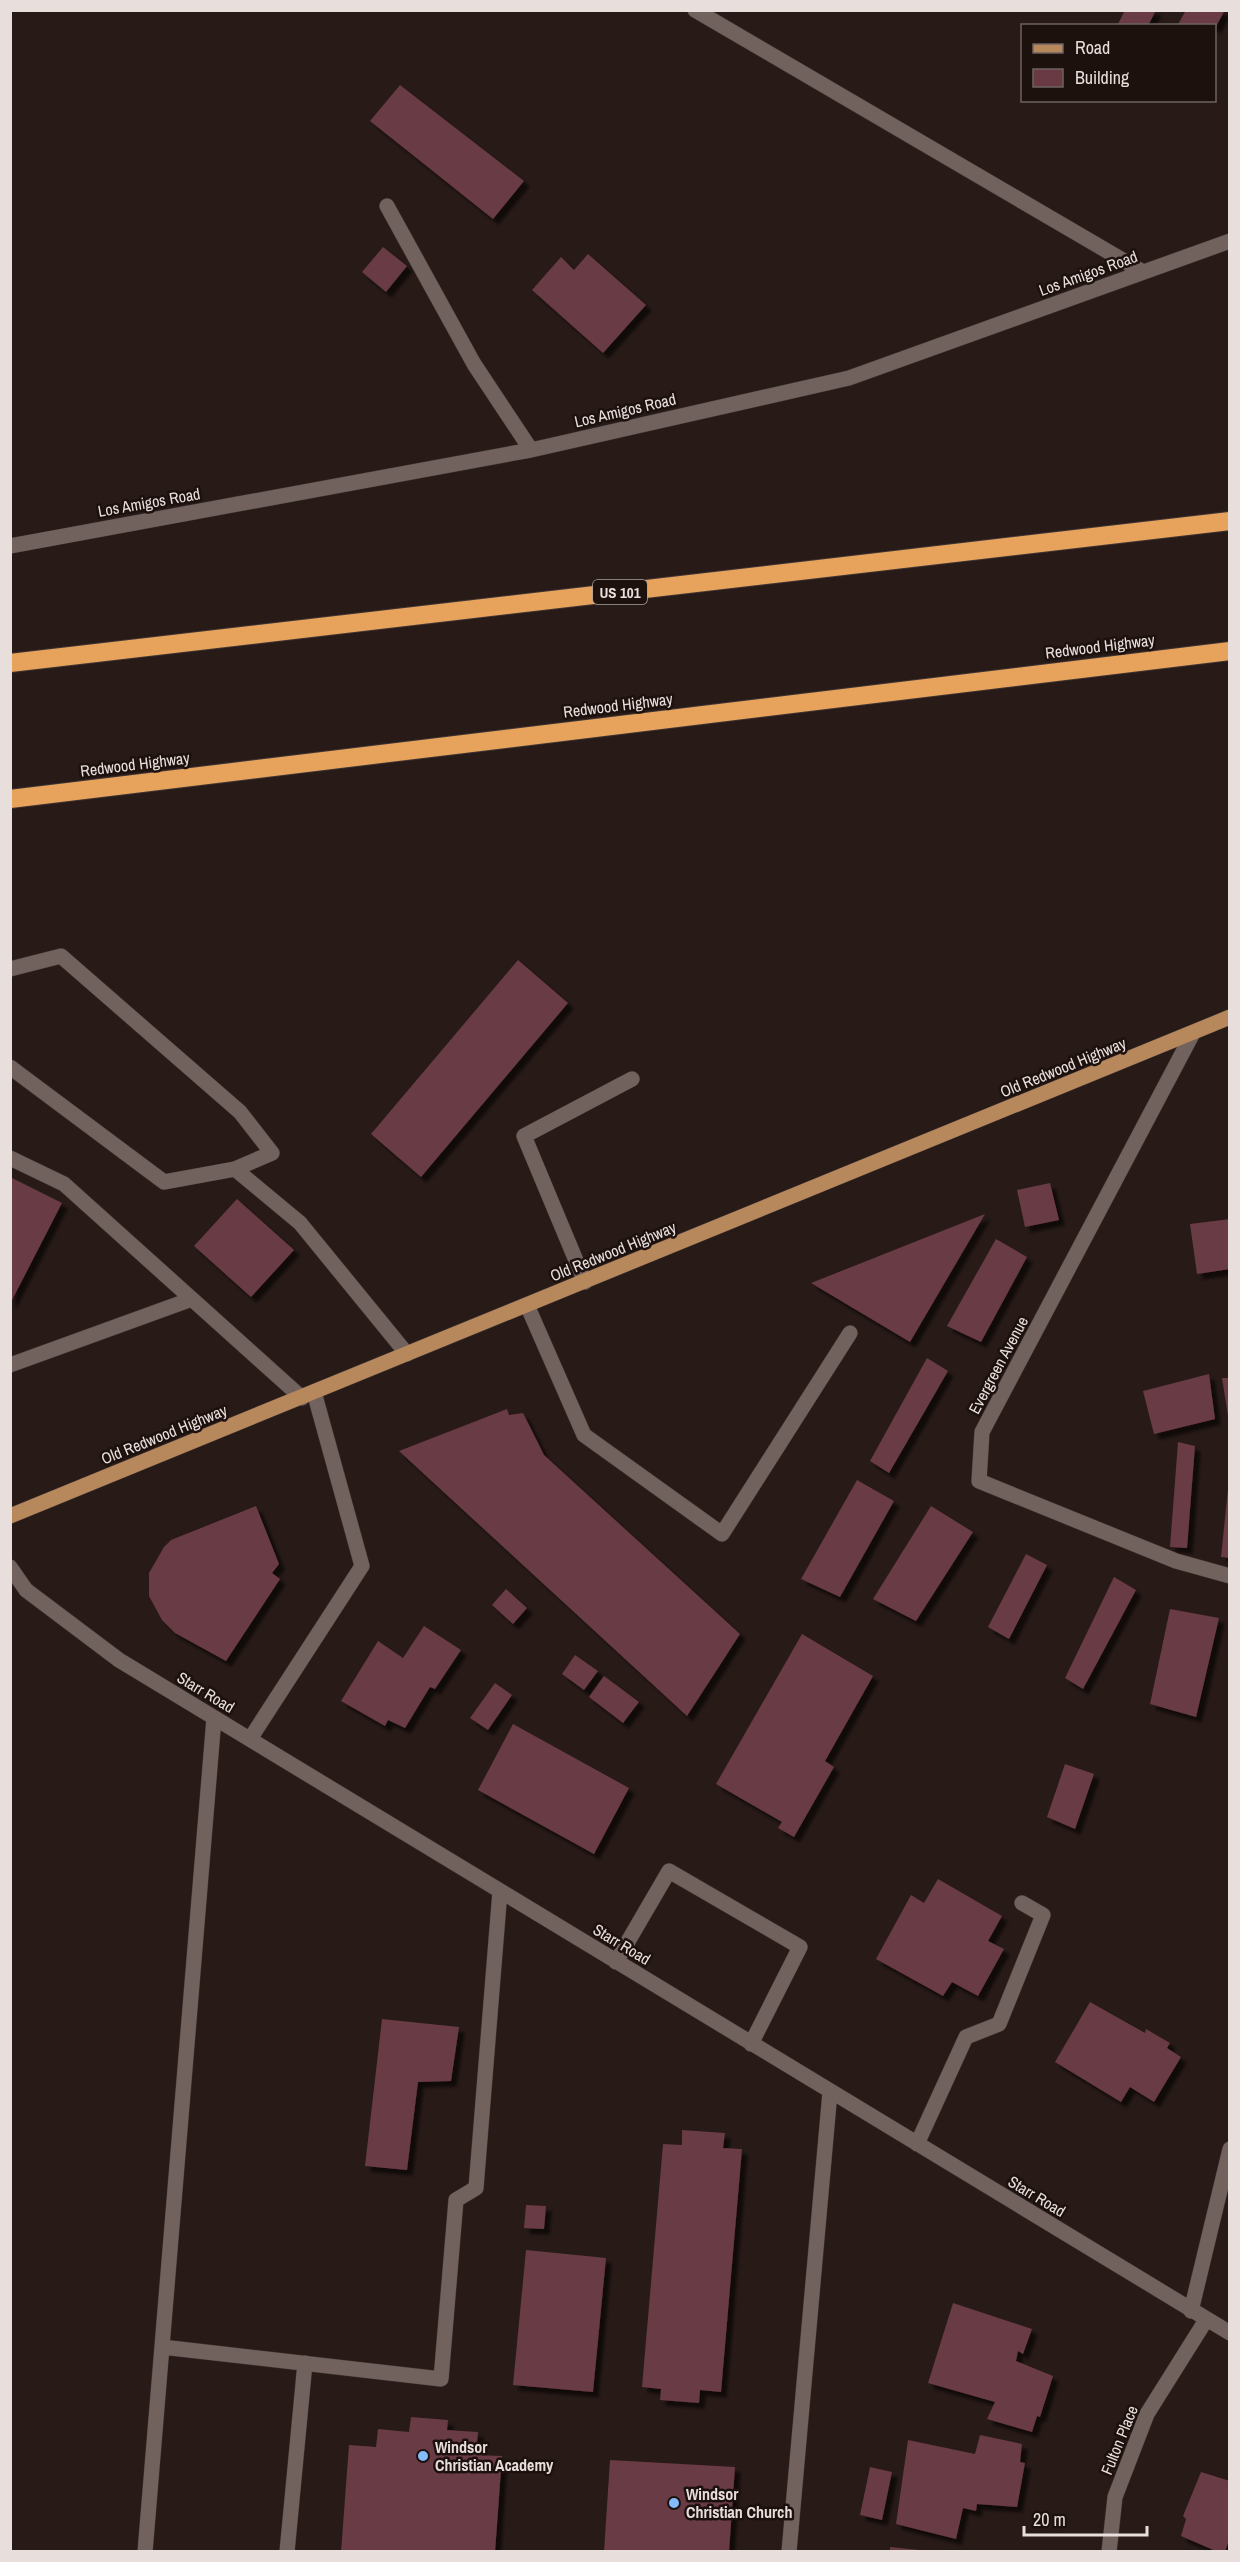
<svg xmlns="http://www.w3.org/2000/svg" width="1240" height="2562" viewBox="0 0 1240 2562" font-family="'Archivo Narrow',sans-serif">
<defs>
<filter id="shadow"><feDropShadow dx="5.5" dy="5.5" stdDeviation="1.5" flood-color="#0009"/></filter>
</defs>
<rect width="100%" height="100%" fill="#271a17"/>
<!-- building -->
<path fill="#693a44" filter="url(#shadow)" d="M1125 10H1156L1148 26H1117Z
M1186 10H1225L1214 30V26H1177Z
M400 85 524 181 493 219 370 121Z
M383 247 407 266 386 292 362 272Z
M588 254 646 305 603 353 532 290 561 257 574 270Z
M518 960 568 1003 421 1177 371 1134Z
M10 1177 62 1203 10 1304Z
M1050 1183 1059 1220 1025 1227 1017 1190Z
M237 1199 294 1250 251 1297 194 1246Z
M985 1214 910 1342 811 1283Z
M1230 1219V1269L1197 1274 1190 1224Z
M996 1239 1027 1257 981 1342 947 1326Z
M927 1358 948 1371 889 1473 870 1461Z
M1209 1374 1215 1419 1154 1434 1143 1391Z
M1222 1378H1230V1416H1228Z
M507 1409 509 1415 523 1413 544 1455 740 1634 687 1716 399 1451Z
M1178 1442 1195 1446 1187 1548 1170 1547Z
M857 1480 894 1501 840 1597 801 1579Z
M1228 1489H1230V1558L1221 1557Z
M256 1506 279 1564 272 1573 280 1579 226 1661 175 1633 162 1620 149 1596V1573L164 1547 171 1540Z
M931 1506 973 1532 916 1621 873 1599Z
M1026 1554 1047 1565 1009 1639 988 1627Z
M1114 1577 1136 1590 1083 1689 1065 1678Z
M506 1589 527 1608 513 1624 492 1605Z
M1170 1609 1219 1618 1196 1717 1150 1704Z
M424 1626 461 1650 435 1689 430 1687 405 1728 388 1720 385 1726 341 1701 378 1641 403 1658Z
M802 1634 873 1676 825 1761 834 1767 794 1837 778 1828 782 1822 716 1784Z
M575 1655 598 1671 584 1690 562 1674Z
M604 1676 639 1702 623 1723 589 1697Z
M495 1683 512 1695 488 1730 470 1718Z
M513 1724 629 1788 594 1854 478 1790Z
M1065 1764 1094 1774 1075 1829 1047 1817Z
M938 1879 1002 1916 988 1941 1004 1949 978 1996 952 1982 943 1996 876 1959 911 1895 924 1903Z
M1090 2002 1145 2033 1146 2029 1170 2043 1167 2048 1181 2057 1154 2102 1130 2087 1121 2102 1055 2062Z
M382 2019 459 2027 451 2081 418 2082 407 2170 365 2166Z
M682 2130 725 2133 723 2148 742 2149 721 2392 700 2390 699 2403 660 2400 661 2389 642 2387 663 2144 682 2145Z
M526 2205 546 2206 544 2229 524 2228Z
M526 2250 606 2258 593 2392 513 2385Z
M953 2303 1032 2329 1023 2354 1018 2351 1016 2361 1053 2376 1040 2417 1037 2416 1032 2432 987 2419 995 2402 928 2383Z
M411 2417 448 2420 447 2430 478 2432 476 2455 502 2456 495 2552H341L349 2445 376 2447 378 2429 409 2432Z
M980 2435 1022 2444 1020 2462 1025 2463 1017 2507 977 2504 976 2511 963 2508 956 2539 896 2524 908 2440 975 2454Z
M610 2460 735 2467 729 2552H604Z
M870 2467 892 2472 882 2520 860 2515Z
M1201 2472 1230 2481V2537L1225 2552H1218L1181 2536 1186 2519 1183 2516Z
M890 2547 919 2550V2552H890Z"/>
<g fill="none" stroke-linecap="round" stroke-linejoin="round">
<!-- minor casing -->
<g stroke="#3f3534" stroke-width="16">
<path id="minor" d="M695 10 1143 272
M387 206 474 364 531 450
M10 546 531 450 849 378 1230 241
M10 969 61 956 240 1112 272 1153 235 1169 164 1182 10 1067
M1193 1033 982 1432 979 1481 1176 1561 1230 1576
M10 1158 64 1184 302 1398
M235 1169 300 1223 407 1354
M585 1282 524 1136 632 1079
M527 1305 584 1435 722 1534 850 1333
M10 1365 192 1299
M10 1567 26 1590 119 1660 1230 2333
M250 1739 362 1566 314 1392
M616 1962 669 1871 800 1947 751 2044
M917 2144 966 2037 999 2024 1043 1915 1022 1903
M1191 2311 1230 2149
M162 2347 441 2379 456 2200 476 2188 500 1891
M145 2552 214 1718
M287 2552 305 2363
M789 2552 830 2092
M1109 2552 1115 2497 1147 2414 1206 2320"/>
</g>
<!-- major casing -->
<g stroke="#3f3534" stroke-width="16">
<path id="major" d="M10 1516 1230 1017"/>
</g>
<!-- highway casing -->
<g stroke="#3f3534" stroke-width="20">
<path id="highway" d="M10 663 1230 521
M10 799 1230 651"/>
</g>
<!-- minor -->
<use href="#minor" stroke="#71625e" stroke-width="15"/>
<!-- major -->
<use href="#major" stroke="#b8885d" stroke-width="15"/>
<!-- highway -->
<use href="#highway" stroke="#e7a25c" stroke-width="18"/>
</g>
<!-- markers -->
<g fill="#85bbfb" stroke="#1d110e" stroke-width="2">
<circle cx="423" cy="2456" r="6"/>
<circle cx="674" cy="2503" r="6"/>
</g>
<g text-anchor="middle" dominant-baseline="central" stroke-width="5" stroke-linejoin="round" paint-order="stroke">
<!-- shield labels -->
<rect fill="#1d110e" stroke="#aba19f" stroke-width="1.5" x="593" y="580" width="54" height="24" rx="4.5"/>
<g font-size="15" font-weight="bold" fill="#e8dfdd">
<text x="620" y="592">US 101</text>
</g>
<!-- street labels -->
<g font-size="16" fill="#e8dfdd" stroke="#1d110e">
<text transform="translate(1088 273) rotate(-20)">Los Amigos Road</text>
<text transform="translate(625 410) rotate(-13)">Los Amigos Road</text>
<text transform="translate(149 502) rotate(-10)">Los Amigos Road</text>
<text transform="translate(1100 646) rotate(-7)">Redwood Highway</text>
<text transform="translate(618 705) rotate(-7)">Redwood Highway</text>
<text transform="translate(135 764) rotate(-7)">Redwood Highway</text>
<text transform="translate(1063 1067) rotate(-22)">Old Redwood Highway</text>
<text transform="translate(613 1251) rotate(-22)">Old Redwood Highway</text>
<text transform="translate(998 1365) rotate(-62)">Evergreen Avenue</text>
<text transform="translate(164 1434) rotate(-22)">Old Redwood Highway</text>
<text transform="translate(206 1692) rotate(31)">Starr Road</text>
<text transform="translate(622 1944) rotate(31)">Starr Road</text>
<text transform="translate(1037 2196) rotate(31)">Starr Road</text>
<text transform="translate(1119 2440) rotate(-68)">Fulton Place</text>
</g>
<!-- poi labels -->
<g font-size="16" font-weight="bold" fill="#e8dfdd" stroke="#1d110e" text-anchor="start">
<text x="435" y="2447">Windsor<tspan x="435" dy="18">Christian Academy</tspan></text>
<text x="686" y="2494">Windsor<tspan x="686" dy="18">Christian Church</tspan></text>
</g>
</g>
<!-- border -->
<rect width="1240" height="2562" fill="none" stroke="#e8dfdd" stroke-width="24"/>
<!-- legend -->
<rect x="1021" y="24" width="195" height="78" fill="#1d110e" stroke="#6e6361" stroke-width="1.5"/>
<rect x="1033" y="44" width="30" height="9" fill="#b8885d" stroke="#6e6361" stroke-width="1.5"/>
<text x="1075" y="54" font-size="18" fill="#e8dfdd">Road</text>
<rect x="1033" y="69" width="30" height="18" fill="#693a44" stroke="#6e6361" stroke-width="1.5"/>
<text x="1075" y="84" font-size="18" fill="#e8dfdd">Building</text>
<!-- scale -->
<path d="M1024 2526v9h123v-9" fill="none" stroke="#e8dfdd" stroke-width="3"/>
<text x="1033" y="2526" font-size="18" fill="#e8dfdd" stroke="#1d110e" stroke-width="4.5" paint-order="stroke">20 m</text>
</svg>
